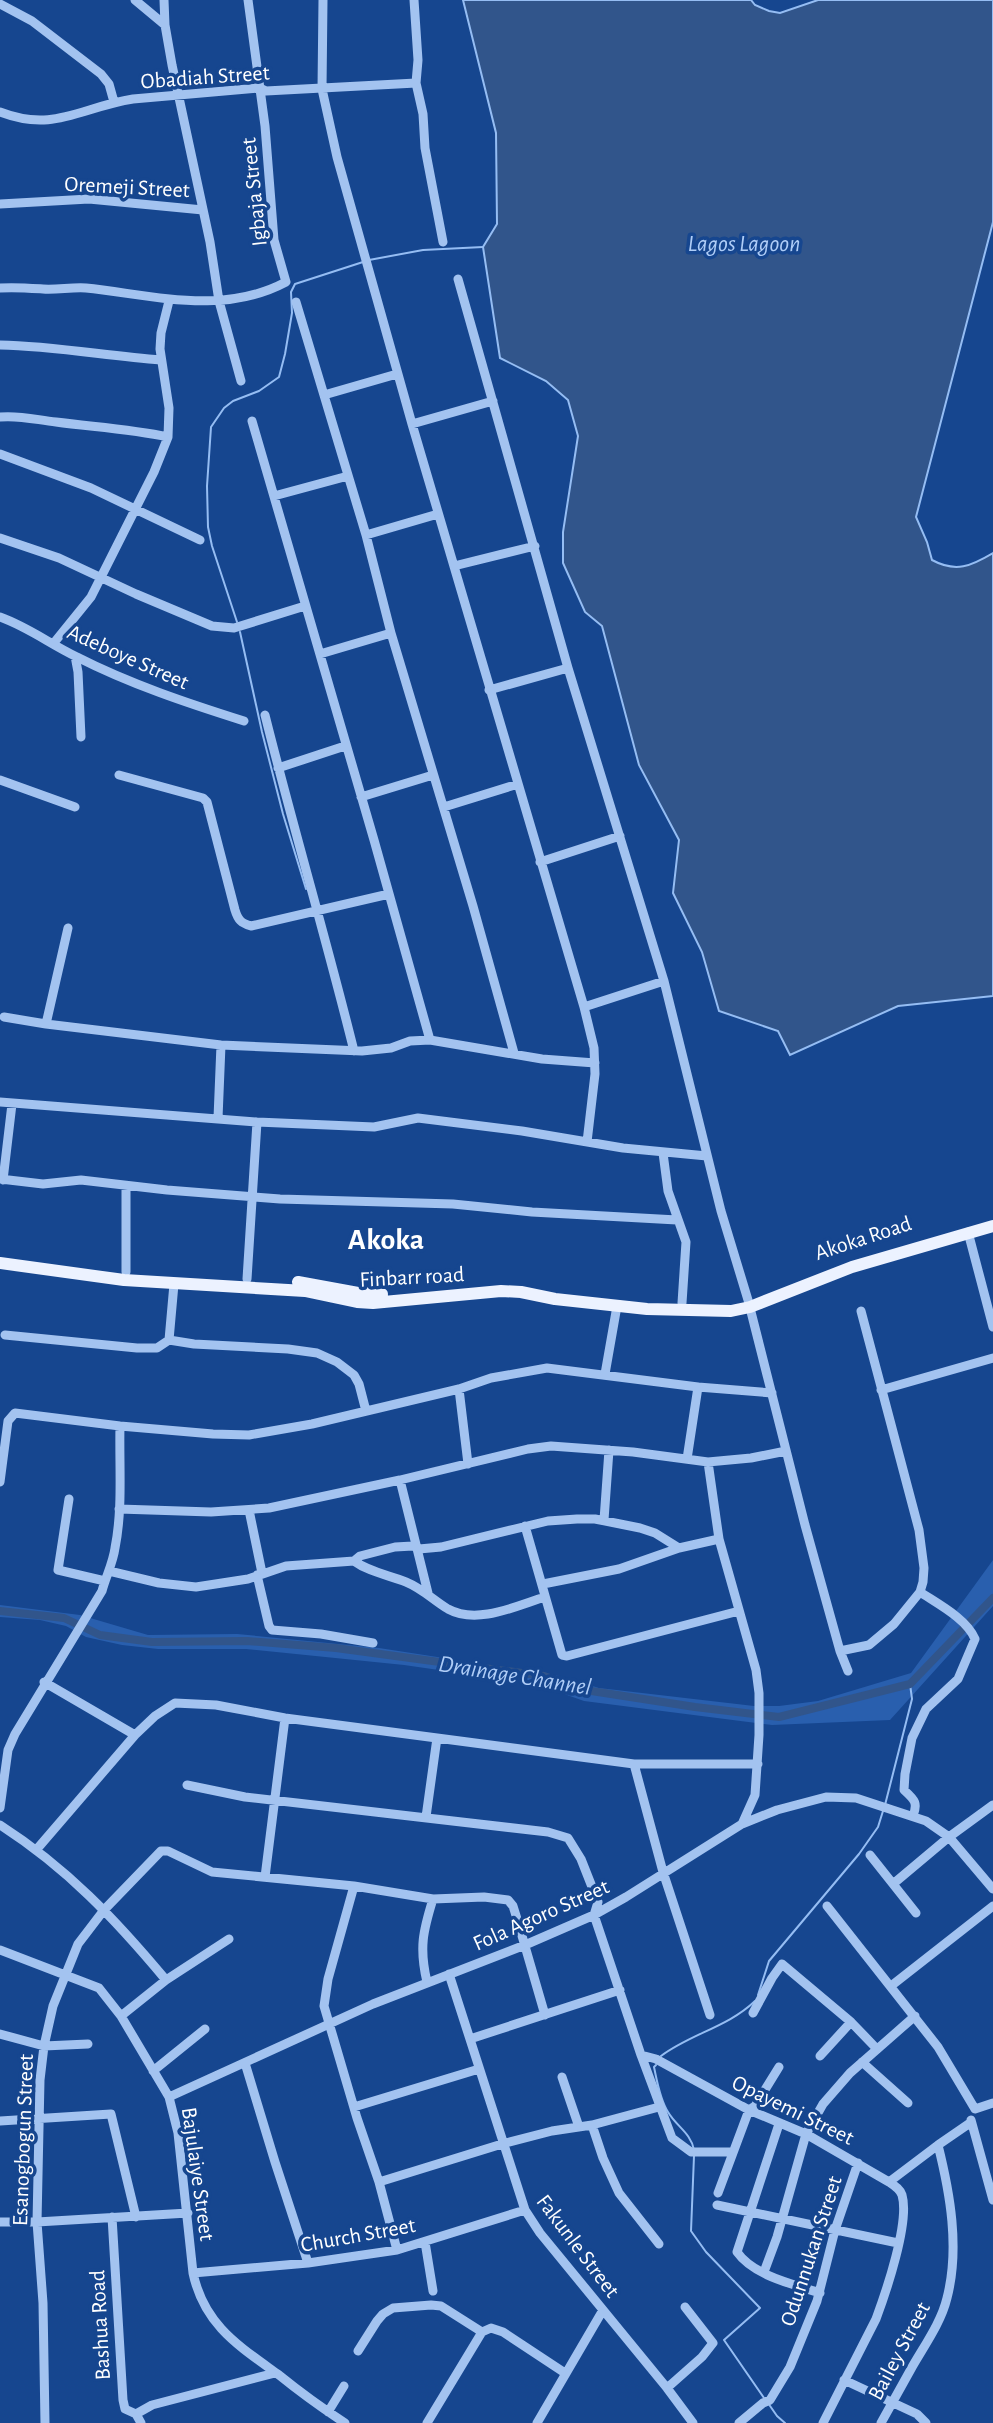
<svg xmlns="http://www.w3.org/2000/svg" width="993" height="2423" viewBox="0 0 993 2423" font-family="'Alegreya Sans',sans-serif">
<rect width="100%" height="100%" fill="#16468f"/>
<!-- green -->
<path fill="#295fae" d="M993 1560V1606L890 1720 772 1725 584 1701 536 1684 404 1665 246 1649H158L122 1645 86 1637 66 1626 40 1620 0 1617V1605L80 1615 148 1635 237 1634 379 1648 560 1676 599 1688 754 1706H779L818 1701 911 1673Z"/>
<!-- water -->
<path fill="#31558b" stroke="#95bdf3" stroke-width="2" d="M463 0H751L755 5 769 11 780 13 818 0H993V222L916 517 927 542 932 560C956 573 971 566 993 553V996L898 1006 790 1055 778 1031 719 1011 702 952 673 893 679 840 639 765 602 626 585 612 563 563V532L578 436 568 400 546 381 500 358 483 247 497 224 496 133Z"/>
<g fill="none" stroke-linecap="round" stroke-linejoin="round">
<!-- stream -->
<path stroke="#95bdf3" stroke-width="2" d="M369 260 423 250 483 247
M237 622 212 546 208 527 207 486 211 427 224 408 233 401 259 391 279 377 285 354 292 313 291 292 295 284 363 262
M240 632 262 732 283 814 306 889
M885 1805 912 1699 910 1684
M758 1995 769 1961 859 1854 878 1827 883 1811
M661 2056C690 2034 728 2027 755 2001
M656 2065 654 2067C657 2081 660 2100 668 2112 676 2126 691 2133 694 2150
M694 2156 691 2231 706 2252 760 2308 724 2340 764 2398
M768 2403 777 2416 785 2423"/>
<!-- canal -->
<path stroke="#31558b" stroke-width="8" d="M0 1611 64 1618 100 1635 152 1642 247 1641 336 1648 544 1676 585 1690 695 1707 779 1717 910 1684 993 1598"/>
<!-- minor -->
<path stroke="#a3c3f0" stroke-width="9" d="M135 0 165 25
M164 0 165 25 172 65 210 242 219 301 241 381
M323 0 322 89 337 157 412 424 584 1007 594 1048 595 1074 587 1142
M414 0 418 60 416 83 423 114 425 148 443 242
M0 4 32 21 101 74 109 84 114 102
M0 112C54 133 81 107 133 99L260 88 266 91 416 83
M0 204 89 199 203 210
M458 279 568 668 664 981 721 1211 748 1300 805 1525 840 1651 848 1671
M0 288C15 287 28 288 43 289 57 290 72 287 86 288 153 295 222 316 286 282L274 240 265 126 248 0
M296 302 366 535 391 633 473 906 514 1053
M0 345C54 346 107 356 161 360
M324 395 397 374
M0 417C20 415 37 420 56 422 94 427 131 429 168 437
M252 421 374 840 430 1040
M412 424 493 401
M0 454 91 488 200 540
M274 496 348 476
M366 535 438 514
M0 538 59 558 136 594 212 626 234 628 305 606
M454 566 535 546
M0 617C28 627 50 644 77 657 130 684 187 703 244 721
M53 644 91 597 154 472 168 437 169 408 160 349 161 333 169 301
M320 654 391 633
M75 656 78 672 81 737
M489 690 568 668
M265 715C293 827 326 938 354 1051
M278 768 345 746
M119 775 203 798 207 802 235 910C238 920 241 923 251 926L389 894
M0 780 75 807
M361 797 433 775
M444 807 518 784
M540 862 620 836
M68 928 46 1024 221 1045 362 1051 391 1048 410 1041 430 1040 542 1059 595 1063
M584 1007 664 981
M4 1017 46 1024
M0 1102 257 1122 374 1127 418 1118 522 1131 623 1148 707 1156
M218 1118 221 1045
M663 1153 668 1191 686 1242 682 1303
M0 1179 43 1184 81 1180 167 1190 280 1199 453 1204 532 1212 677 1220
M3 1180 12 1104
M126 1186V1272
M968 1232 993 1327
M247 1279 257 1122
M5 1335 137 1348H157L169 1340 194 1344 288 1349 317 1353 337 1362 354 1375 359 1384 366 1411
M169 1340 174 1284
M605 1374 617 1306
M459 1389 468 1464
M881 1390 993 1358
M687 1459 698 1387
M708 1462 719 1539 756 1670 759 1693V1735L755 1795 742 1824
M400 1480 428 1593
M0 1482 8 1421 15 1413 120 1426 213 1434 249 1435 312 1424 459 1389 491 1378 547 1368 698 1387 772 1393
M69 1499 58 1570 105 1581
M119 1509 211 1512 269 1508 400 1480 528 1449 551 1446 633 1452 708 1462 751 1458 786 1451
M249 1510 262 1573
M604 1520 609 1450
M525 1526 562 1655 567 1656 739 1611
M354 1561 360 1556 395 1547 413 1546 419 1549 441 1547 548 1521 577 1519H595L640 1528 655 1533 679 1548
M109 1571 159 1583 196 1587 248 1579 286 1566 354 1561C369 1572 388 1575 406 1582 423 1589 433 1600 448 1609 477 1625 516 1606 545 1597
M257 1575 269 1626 272 1630 321 1634 373 1643
M543 1584 619 1569 679 1548 719 1539
M840 1651 869 1645 894 1624 920 1592 923 1582 924 1568 919 1530 861 1311
M44 1682 135 1735
M634 1764 663 1872 710 2015
M187 1785 245 1797 548 1832 568 1838 581 1859 598 1902 594 1915 641 2055 656 2059 749 2110 806 2134 889 2182C895 2186 900 2189 902 2195 910 2222 886 2292 876 2319L823 2423
M0 1808 8 1750 15 1734 102 1591C106 1576 113 1563 115 1548 123 1508 119 1466 120 1426
M913 1816C918 1803 915 1800 904 1790L905 1774 912 1738 926 1709 958 1679 975 1639C967 1619 938 1604 920 1592
M426 1817 437 1738
M0 1825C67 1868 115 1919 166 1980L229 1939
M37 1849 135 1735 155 1716 175 1703 216 1705 285 1718 634 1764H758
M870 1855 893 1884 949 1837 993 1805
M265 1877 285 1718
M893 1884 916 1913
M354 1886 328 1979 324 2006 357 2118 379 2182 397 2250
M827 1906 938 2047 975 2109
M0 1950 99 1988 121 2016 169 2097 178 2133 193 2273C204 2325 239 2346 279 2375 300 2392 322 2408 345 2423
M449 1974 525 2210 540 2233 667 2388 693 2423
M427 1982C419 1948 423 1931 433 1899
M891 1986 993 1906
M753 2013 772 1978 782 1964 851 2022
M121 2016 166 1980
M0 2034 44 2046 88 2044
M470 2039 620 1990
M641 2055 672 2138 691 2152H731
M820 2056 851 2022 876 2048
M862 2062 908 2103
M245 2063 275 2162 308 2263
M153 2071 205 2029
M562 2077 579 2127
M169 2097 373 2004 525 1945 594 1915 626 1897 742 1824 777 1810 826 1797 856 1798 926 1821 949 1837 993 1889
M354 2107 479 2069
M975 2109 993 2103
M971 2120 993 2200
M0 2121 111 2114 136 2217
M779 2124 737 2252C754 2276 793 2284 820 2293
M592 2125 603 2158 619 2193 659 2244
M379 2182 502 2144 552 2131 592 2125 659 2107
M889 2182 938 2145
M718 2193 749 2110 755 2106 779 2067
M717 2205 898 2243
M112 2217 123 2400 125 2409 136 2414 141 2423
M0 2222H37L188 2213
M425 2242 433 2291
M764 2272 777 2237 806 2134 823 2104 850 2073 915 2016
M193 2273 308 2263 397 2250 525 2210
M358 2351 377 2321 383 2314 393 2308 431 2305 441 2306 482 2332
M844 2380 917 2414 926 2423
M667 2388 702 2357 713 2343 685 2307
M328 2412 344 2386
M136 2414 152 2405 275 2373
M45 2423 43 2303 37 2222 40 2080 44 2046 53 2006 78 1944 104 1910 161 1851H168L212 1872 354 1886 433 1899 484 1897 508 1900 513 1906 518 1922 545 2015
M427 2423 482 2332 491 2328 503 2332 565 2373
M537 2423 603 2310
M739 2423 763 2403 770 2400 790 2367 817 2301 835 2230 858 2163
M881 2423C891 2405 901 2387 911 2369 924 2346 941 2323 947 2298 960 2248 950 2193 938 2145L970 2123"/>
<!-- major -->
<path stroke="#ecf2ff" stroke-width="12" d="M0 1263 124 1280 305 1291 357 1302 373 1303 501 1291 521 1292 555 1299 647 1309 731 1311 750 1307 852 1267 993 1226
M298 1282 358 1293 382 1294"/>
</g>
<g text-anchor="middle" dominant-baseline="central" stroke-width="7" stroke-linejoin="round" paint-order="stroke">
<!-- street labels -->
<g font-size="22" fill="#fff" stroke="#16468f">
<text transform="translate(205 77) rotate(-4)">Obadiah Street</text>
<text transform="translate(127 187) rotate(3)">Oremeji Street</text>
<text transform="translate(254 192) rotate(-96)">Igbaja Street</text>
<text transform="translate(128 657) rotate(24)">Adeboye Street</text>
<text transform="translate(863 1238) rotate(-18)">Akoka Road</text>
<text transform="translate(412 1277) rotate(-3)">Finbarr road</text>
<text transform="translate(541 1915) rotate(-24)">Fola Agoro Street</text>
<text transform="translate(793 2110) rotate(26)">Opayemi Street</text>
<text transform="translate(23 2140) rotate(-88)">Esanogbogun Street</text>
<text transform="translate(198 2174) rotate(82)">Bajulaiye Street</text>
<text transform="translate(358 2235) rotate(-10)">Church Street</text>
<text transform="translate(578 2246) rotate(53)">Fakunle Street</text>
<text transform="translate(811 2251) rotate(-72)">Odunnukan Street</text>
<text transform="translate(100 2325) rotate(-93)">Bashua Road</text>
<text transform="translate(899 2351) rotate(-62)">Bailey Street</text>
</g>
<!-- water labels -->
<g font-size="24" font-style="italic" fill="#afcdf7" stroke="#16468f">
<text x="744" y="244">Lagos Lagoon</text>
<text transform="translate(515 1676) rotate(9)">Drainage Channel</text>
</g>
<!-- district labels -->
<g font-size="30" font-weight="bold" fill="#fff" stroke="#16468f">
<text x="386" y="1240">Akoka</text>
</g>
</g>
</svg>
